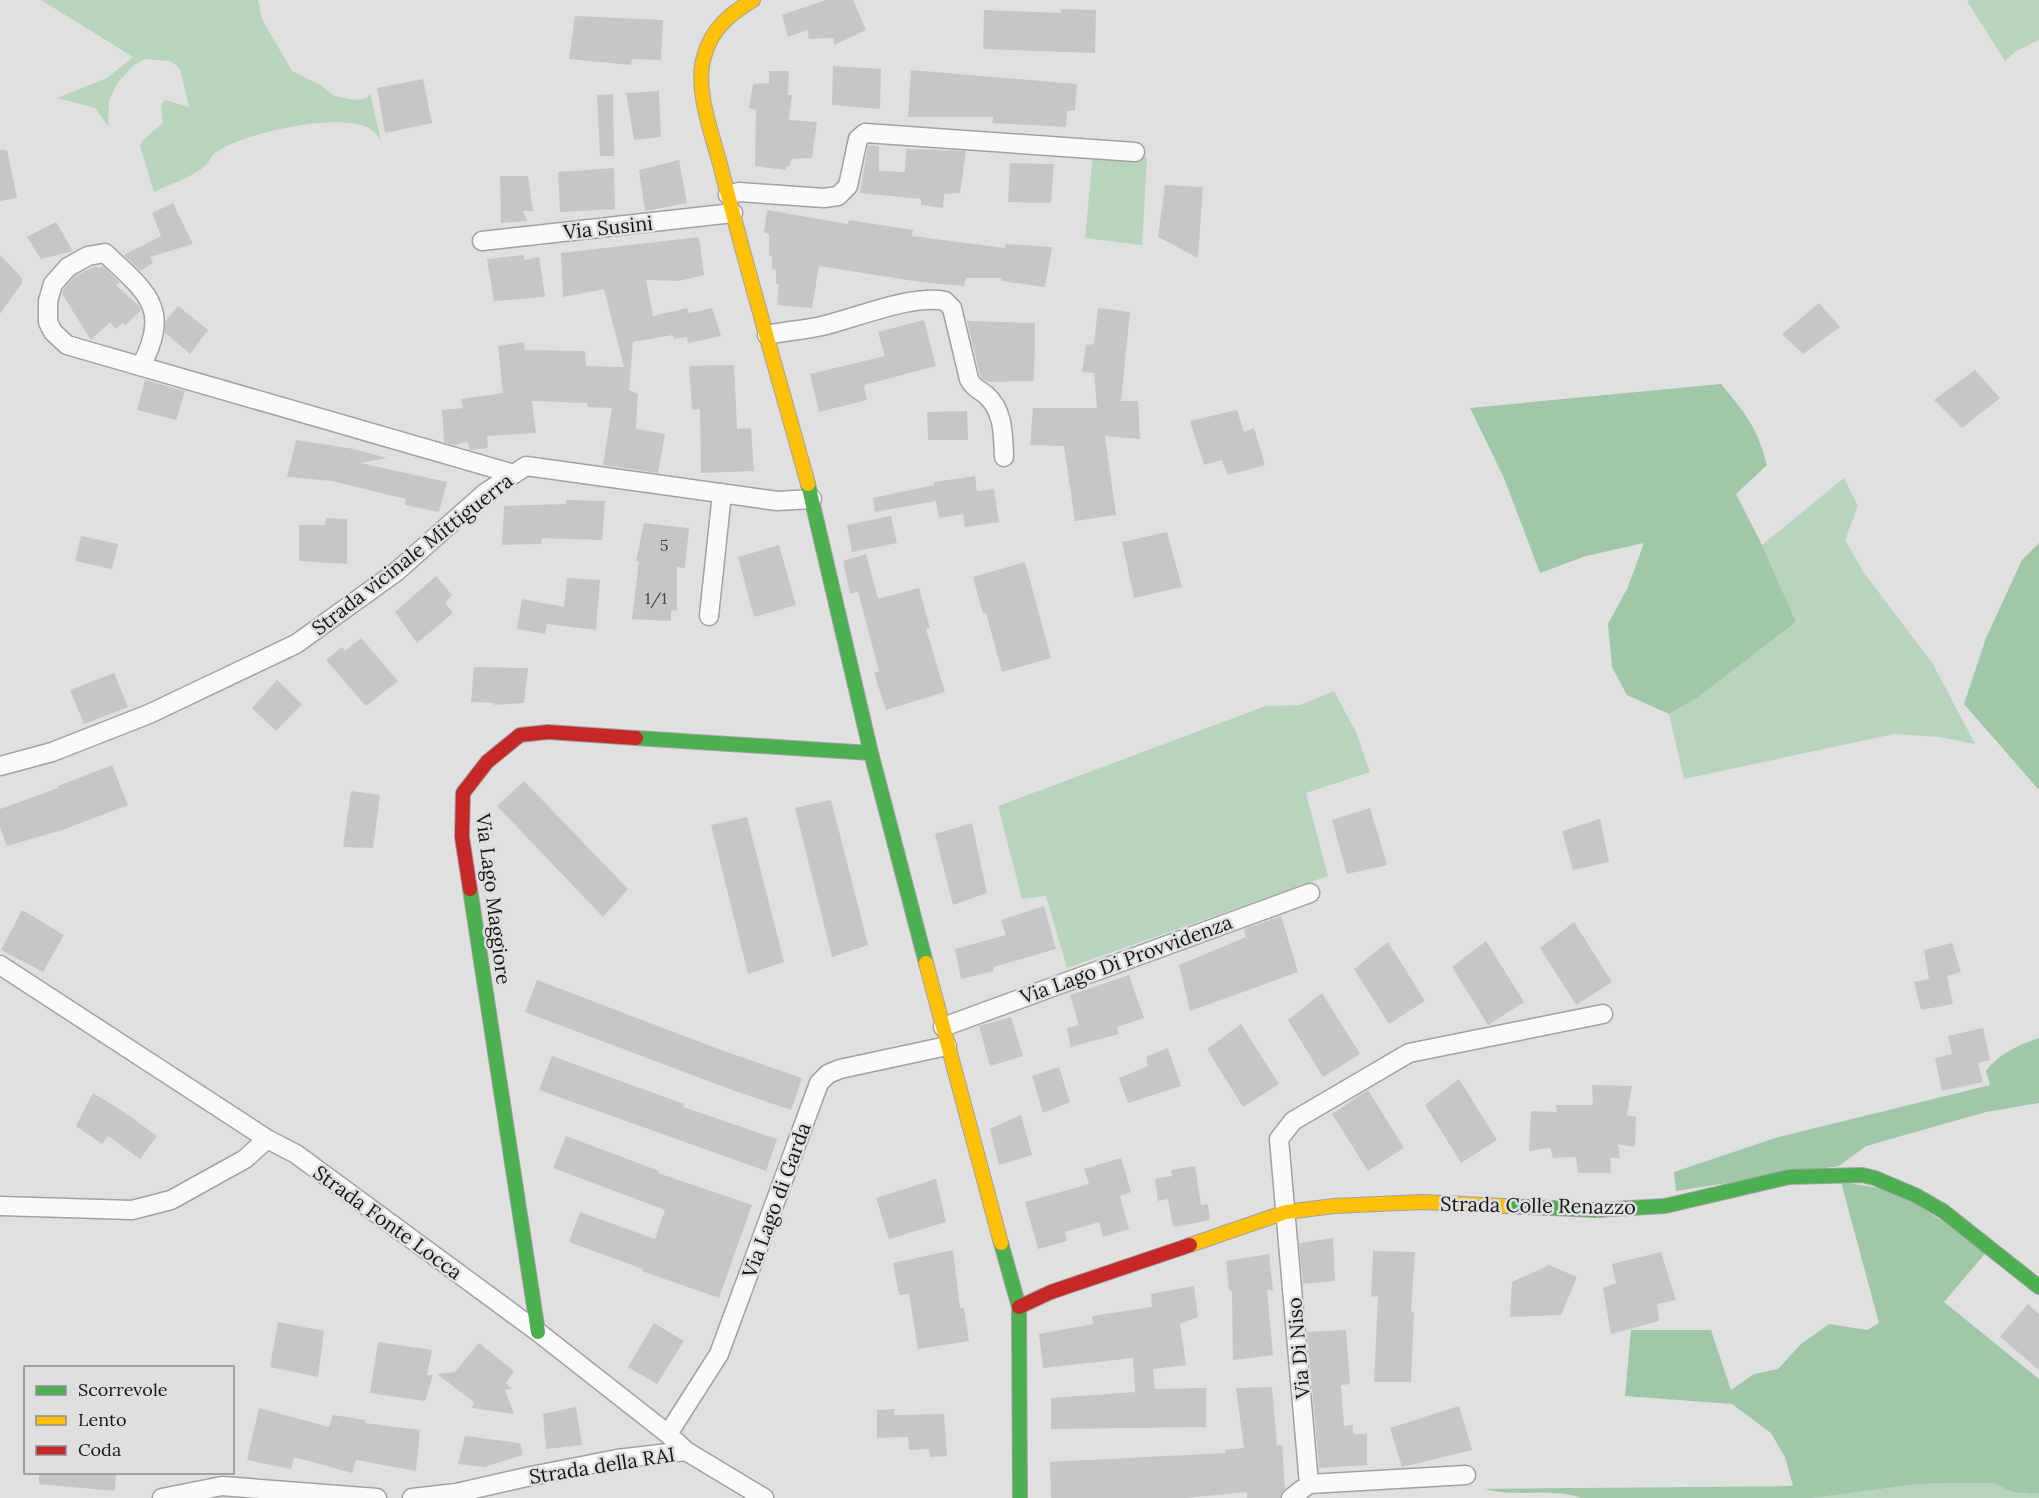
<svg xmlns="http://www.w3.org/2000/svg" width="2039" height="1498" viewBox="0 0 2039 1498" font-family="Lora,serif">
<rect width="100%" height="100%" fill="#e0e0e1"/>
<!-- green -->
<path fill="#b8d4bd" d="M41 0H258L262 19 292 71 322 86 334 96 356 100 367 98 370 93 381 141C379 138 375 132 372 130 342 110 243 133 215 153 210 156 209 164 204 167 190 178 170 184 154 192L140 146 143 140 163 123 161 106 165 100 189 107 180 69 171 61 145 59 134 65 118 82 109 101 108 126 95 108 57 98 107 78 133 57Z
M1970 0H2039V40L2015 52 2005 61 1967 1Z
M1093 154 1147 158 1142 245 1085 238Z
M1844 478 1858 506 1845 540 1864 573 1933 664 1975 744 1940 737 1894 734 1684 779 1669 714 1697 698 1796 622 1762 545Z
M1334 691 1356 732 1370 772 1306 793 1328 876 1067 968 1046 896 1022 899 998 806 1266 706 1300 705Z
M1957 1483C1968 1483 1981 1481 1992 1483 2010 1486 2018 1497 2039 1493V1498H1812L1919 1484Z"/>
<!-- forest -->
<path fill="#a0c7a7" d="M1721 384C1746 414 1757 427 1767 465L1736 494 1762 545 1796 622 1697 698 1669 714 1627 695 1612 667 1608 624 1628 587 1644 543 1586 556 1540 573 1504 478 1470 408Z
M2039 543V790L1964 704 1986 638 2022 560Z
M2039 1038V1103L1986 1112 1866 1146 1839 1166 1676 1191 1674 1172 1775 1138 1990 1085 1986 1071C1998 1054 2020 1044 2039 1038Z
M1841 1182 1893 1190 1988 1250 1944 1302 2039 1379V1493L2032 1494 2013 1492 1993 1483H1957L1919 1484 1812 1498H1582C1551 1487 1520 1498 1484 1489L1793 1486 1785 1457 1771 1433 1732 1404 1625 1396 1631 1330H1711L1731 1390 1754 1374 1778 1369 1801 1344 1829 1324 1867 1330 1879 1323Z"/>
<!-- building -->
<path fill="#c6c6c6" d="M826 0H853L866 30 834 45V38L809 39 807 30 788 37 782 15Z
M1061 9 1096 10 1095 53 983 49 984 10 1061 13Z
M575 16 663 20 661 60 632 59 631 65 569 59Z
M833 66 881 69 880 109 832 105Z
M911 70 1077 84 1075 110 1067 111 1066 127 992 123 994 117H908Z
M769 71H789L788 95H792L789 120 817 122 812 158 791 159 790 166H787L785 170 755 166 756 110 749 108 753 84 769 83Z
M423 79 432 123 385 133 377 88Z
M659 91 661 137 634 140 626 93Z
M613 94 614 156H600L597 95Z
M868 145 879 146V171L905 172 906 149 966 151 960 193 944 194 943 208 921 205V199L860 193Z
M0 150H7L17 198 0 201Z
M679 160 687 203 645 211 639 170Z
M1010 163 1054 164 1051 203 1008 202Z
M614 168 615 209 560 212 558 172Z
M500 176H528L533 211H523L527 221 501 223Z
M1165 185 1203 187 1198 258 1158 237Z
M173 203 193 244 150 257 153 263 140 271 124 255 161 236 152 213Z
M767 210 848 224 849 220 913 230 912 236 1005 248V244L1052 247 1045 287 1001 281V278H966L964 286 920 282 819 266 812 308 777 305 779 284H776V270L772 269V256L769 255V234L764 232Z
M56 222 73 251 41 259 27 237Z
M699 237 704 275 679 281 646 280 653 316 687 308 689 313 712 308 721 336 688 343 687 337 674 339 673 335 633 342 629 390 638 394 636 429 665 434 658 473 603 465 612 408 588 407 587 403 532 401 536 433 487 436 488 448 470 450 467 442 454 445 444 442 442 410 463 408 461 399 503 393 498 346 524 342 525 350 585 351 586 366 624 367 604 289 563 297 561 253Z
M0 255 22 278V283L0 314Z
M524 255V260L539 257 545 297 494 301 487 259Z
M96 266 99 268 103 266 120 283 116 285 139 306 141 310 126 325 122 323 116 329 110 322 91 340 62 294 63 290 75 276Z
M1819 303 1840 327 1803 354 1782 334Z
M178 306 208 330 190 354 165 333V322Z
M1098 308 1130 312 1121 401H1138L1140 439 1105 436 1116 515 1075 521 1064 446 1030 445 1033 408H1097L1094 373 1082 372 1086 345 1094 344Z
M924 320 936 366 864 385 867 400 819 412 810 374 885 356 878 332Z
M967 321 1035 323 1034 381 988 382 982 379 980 375Z
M734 365 737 429 751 428 754 471 701 473 700 409 692 410 689 366Z
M1975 370 2000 398 1962 428 1934 400Z
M145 380 185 391 176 420 137 410Z
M1237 410 1244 432 1254 428 1265 465 1228 475 1222 460 1204 465 1190 421Z
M967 411 968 440H928L927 412Z
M296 440 354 449 387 458 360 463 447 482 439 512 405 505 406 499 332 481 287 477Z
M975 476 977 491 994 489 999 522 965 527 963 514 939 518 936 501 875 512 873 498 934 485V482Z
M566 500 605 501 602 540 542 538 541 544 502 545 504 506 566 504Z
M891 516 897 543 852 552 847 525Z
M326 518 347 519V564L299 561V525H325Z
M644 523 689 528 685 568 677 567V610L671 611V621L632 619 639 561H636Z
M1167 532 1182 587 1134 598 1122 542Z
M81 536 118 544 112 569 75 561Z
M779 545 796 605 754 617 738 557Z
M866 554 878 599 919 588 930 628 926 629 945 692 886 710 874 673 879 671 858 592 850 594 843 561Z
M1025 562 1051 658 1002 672 986 613 983 614 973 577Z
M436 576 452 595 445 603 453 613 417 643 395 612Z
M567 578 600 580 596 630 547 624 545 634 517 629 522 599 564 607Z
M361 638 398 681 366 706 326 660 342 647 345 651Z
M474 667 528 668 524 703 494 705 495 703 471 702Z
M114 673 128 707 84 724 70 690Z
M277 680 302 704 276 731 252 708Z
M112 765 128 805 62 830 7 846 0 827V809L58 788V786Z
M524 781 628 889 603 917 497 806Z
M351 791 380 795 373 848 343 847Z
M831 800 868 945 832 957 795 808Z
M1370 808 1387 865 1347 874 1332 820Z
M747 817 784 962 748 974 711 825Z
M1600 819 1609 862 1573 870 1562 831Z
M972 823 987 893 953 905 935 834Z
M1044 906 1056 949 993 967 994 971 961 979 955 949 1006 935 1001 920Z
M22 910 64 935 43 972 1 950Z
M1281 916 1298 972 1190 1011 1179 965 1246 937 1244 929Z
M1574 922 1612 982 1576 1005 1540 948Z
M1486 941 1524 1002 1488 1025 1452 967Z
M1388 942 1425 1001 1389 1024 1354 969Z
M1952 943 1961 972 1947 976 1953 1004 1921 1010 1914 982 1929 979 1924 950Z
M1129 975 1144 1018 1117 1027 1119 1034 1071 1047 1067 1028 1079 1025 1070 995Z
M537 980 721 1050 802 1078 791 1110 732 1090 525 1012Z
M1322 993 1360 1054 1323 1077 1288 1020Z
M1011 1017 1023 1056 990 1066 979 1026Z
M1241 1024 1279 1084 1243 1107 1207 1049Z
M1983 1028 1990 1060 1978 1063 1983 1082 1942 1091 1935 1058 1952 1054 1948 1036Z
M1168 1048 1181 1086 1128 1103 1119 1078 1148 1066 1146 1057Z
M552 1056 684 1104 683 1107 777 1139 766 1171 539 1090Z
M1059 1067 1070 1102 1043 1113 1032 1076Z
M1459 1079 1497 1140 1461 1163 1425 1105Z
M1592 1085 1632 1086 1627 1115 1636 1117 1635 1147 1618 1144 1620 1158H1610L1611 1173H1578L1576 1157 1553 1158 1550 1148 1529 1151 1531 1111 1557 1112 1556 1105H1593Z
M1368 1090 1404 1148 1368 1171 1332 1114Z
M93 1093 124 1112 157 1136 140 1159 108 1136 102 1144 76 1126Z
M1021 1115 1032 1155 999 1165 990 1129Z
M566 1136 659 1171 658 1173 752 1205 719 1298 642 1271 643 1269 569 1242 580 1212 655 1239 665 1210 553 1168Z
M1121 1158 1131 1192 1120 1196 1129 1229 1103 1237 1099 1222 1065 1232 1067 1241 1038 1249 1025 1202 1089 1184 1084 1169Z
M1195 1166 1201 1205 1208 1204 1210 1220 1173 1227 1168 1199 1158 1201 1155 1179 1172 1176 1171 1170Z
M936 1179 946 1222 889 1239 876 1198Z
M1333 1238 1335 1281 1303 1284 1299 1243Z
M953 1250 960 1308H964L969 1341 918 1349 909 1294 899 1295 893 1263Z
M1373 1251 1415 1252 1411 1312H1414L1411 1382H1374L1378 1296 1371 1297Z
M1661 1252 1676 1300 1657 1304 1659 1321 1611 1334 1603 1288 1616 1283 1612 1264Z
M1269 1254 1273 1290H1267L1273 1355 1233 1360 1232 1291H1229L1226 1261Z
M1549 1265 1577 1277 1561 1315 1510 1317 1512 1282Z
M1194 1286 1198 1317 1180 1324 1186 1365 1153 1369 1155 1389 1206 1388V1427L1051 1429V1398L1135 1392 1133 1358 1043 1368 1039 1334 1093 1324 1092 1316 1152 1307 1151 1294Z
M2028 1304 2039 1314V1370L2000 1337Z
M278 1322 324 1331 318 1377 270 1367Z
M654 1323 684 1341 657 1384 628 1367Z
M1346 1330 1350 1384 1341 1385 1344 1426 1353 1425V1434H1367V1465L1319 1468 1307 1332Z
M378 1342 432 1350 427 1375H433L425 1401 370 1393Z
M479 1343 514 1371 506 1383 512 1389 505 1390 514 1414 472 1408 474 1402 437 1374 455 1372Z
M1272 1387 1277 1445H1282L1285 1489 1280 1498H1247V1492L1185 1498H1051L1050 1462 1225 1453V1450L1244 1448 1236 1388Z
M1459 1406 1472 1450 1402 1467 1390 1428Z
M576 1407 582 1445 546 1449 543 1414Z
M259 1408 329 1427 333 1415 366 1420 365 1423 420 1430 416 1471 356 1460 352 1473 294 1457 291 1469 247 1460Z
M895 1409 894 1415 944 1414 947 1456 930 1457 929 1449 909 1450 908 1437 877 1438V1410Z
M465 1436 520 1443 523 1455 484 1467 458 1464Z
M39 1473H116L115 1491 39 1484Z"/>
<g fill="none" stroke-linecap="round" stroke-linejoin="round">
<!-- street casing -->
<g stroke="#a2a2a3" stroke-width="21">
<path id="street" d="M728 195 739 192 824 198 838 196 848 186 858 139 865 133 1135 152
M482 241 733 213
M767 335C785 331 804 330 822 326 856 318 912 294 945 301L952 308 969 379C975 390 978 388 986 395 1004 411 1003 435 1004 457
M141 366C172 308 146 292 105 253L88 256 68 267 53 284 48 301V322L53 332 67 345 514 474
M709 616 722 493
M0 766 52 752 149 714 296 644 396 572 485 493 526 466 777 501 812 499
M0 965 267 1139 296 1154 538 1332 668 1434 686 1451 764 1498
M943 1027 1310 893
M0 1206 132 1210 171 1200 245 1159 267 1139
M668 1434 719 1354 819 1083 828 1074 840 1069 947 1046
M1466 1475 1309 1484 1279 1139 1293 1121 1409 1053 1603 1014
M162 1498 222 1486 377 1498
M412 1498 456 1493 531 1476 617 1459 686 1451
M1291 1498 1309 1484"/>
</g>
<!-- fast casing -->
<g stroke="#a2a2a3" stroke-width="16">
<path id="fast" d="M808 484 871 753 926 963
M636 738 871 753
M470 889 538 1332
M1505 1206 1596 1210 1665 1206 1789 1177 1862 1175 1875 1178 1915 1195 1943 1211 2039 1287
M1001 1243 1019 1307 1020 1498"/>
</g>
<!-- slow casing -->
<g stroke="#a2a2a3" stroke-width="16">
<path id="slow" d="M753 0C730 14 711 29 704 57 694 89 713 136 721 168 748 274 779 379 808 484
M926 963 1001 1243
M1190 1245 1286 1212 1334 1206 1422 1202 1505 1206"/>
</g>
<!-- jam casing -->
<g stroke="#a2a2a3" stroke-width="16">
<path id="jam" d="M470 889 462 837 463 793 487 762 520 735 548 732 636 738
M1019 1307 1051 1292 1190 1245"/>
</g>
<!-- street -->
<use href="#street" stroke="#fafafa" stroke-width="18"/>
<!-- fast -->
<use href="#fast" stroke="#4caf50" stroke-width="14"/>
<!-- slow -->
<use href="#slow" stroke="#ffc107" stroke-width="14"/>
<!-- jam -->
<use href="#jam" stroke="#c62828" stroke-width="14"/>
</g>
<g text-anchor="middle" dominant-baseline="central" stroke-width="5" stroke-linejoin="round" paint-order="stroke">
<!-- number labels -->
<g font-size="16" fill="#464646">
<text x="664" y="545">5</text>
<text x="656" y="598">1/1</text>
</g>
<!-- street labels -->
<g font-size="20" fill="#171718" stroke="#dfdfe2">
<text transform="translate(608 227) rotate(-6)">Via Susini</text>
<text transform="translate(412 554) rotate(-38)">Strada vicinale Mittiguerra</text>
<text transform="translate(494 899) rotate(83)">Via Lago Maggiore</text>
<text transform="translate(1126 959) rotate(-20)">Via Lago Di Provvidenza</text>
<text transform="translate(776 1200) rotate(-70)">Via Lago di Garda</text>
<text transform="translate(1538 1205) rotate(1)">Strada Colle Renazzo</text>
<text transform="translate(388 1222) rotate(36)">Strada Fonte Locca</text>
<text transform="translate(1298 1348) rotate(-95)">Via Di Niso</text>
<text transform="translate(602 1465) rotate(-9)">Strada della RAI</text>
</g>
</g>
<!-- legend -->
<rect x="24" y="1366" width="210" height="108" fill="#dfdfe2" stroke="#8f8f91" stroke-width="1.5"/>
<rect x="36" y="1386" width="30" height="9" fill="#4caf50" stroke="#8f8f91" stroke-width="1.5"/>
<text x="78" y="1396" font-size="18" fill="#171718">Scorrevole</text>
<rect x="36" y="1416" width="30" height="9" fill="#ffc107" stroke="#8f8f91" stroke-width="1.5"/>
<text x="78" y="1426" font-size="18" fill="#171718">Lento</text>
<rect x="36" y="1446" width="30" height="9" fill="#c62828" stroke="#8f8f91" stroke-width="1.5"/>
<text x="78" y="1456" font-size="18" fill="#171718">Coda</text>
</svg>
